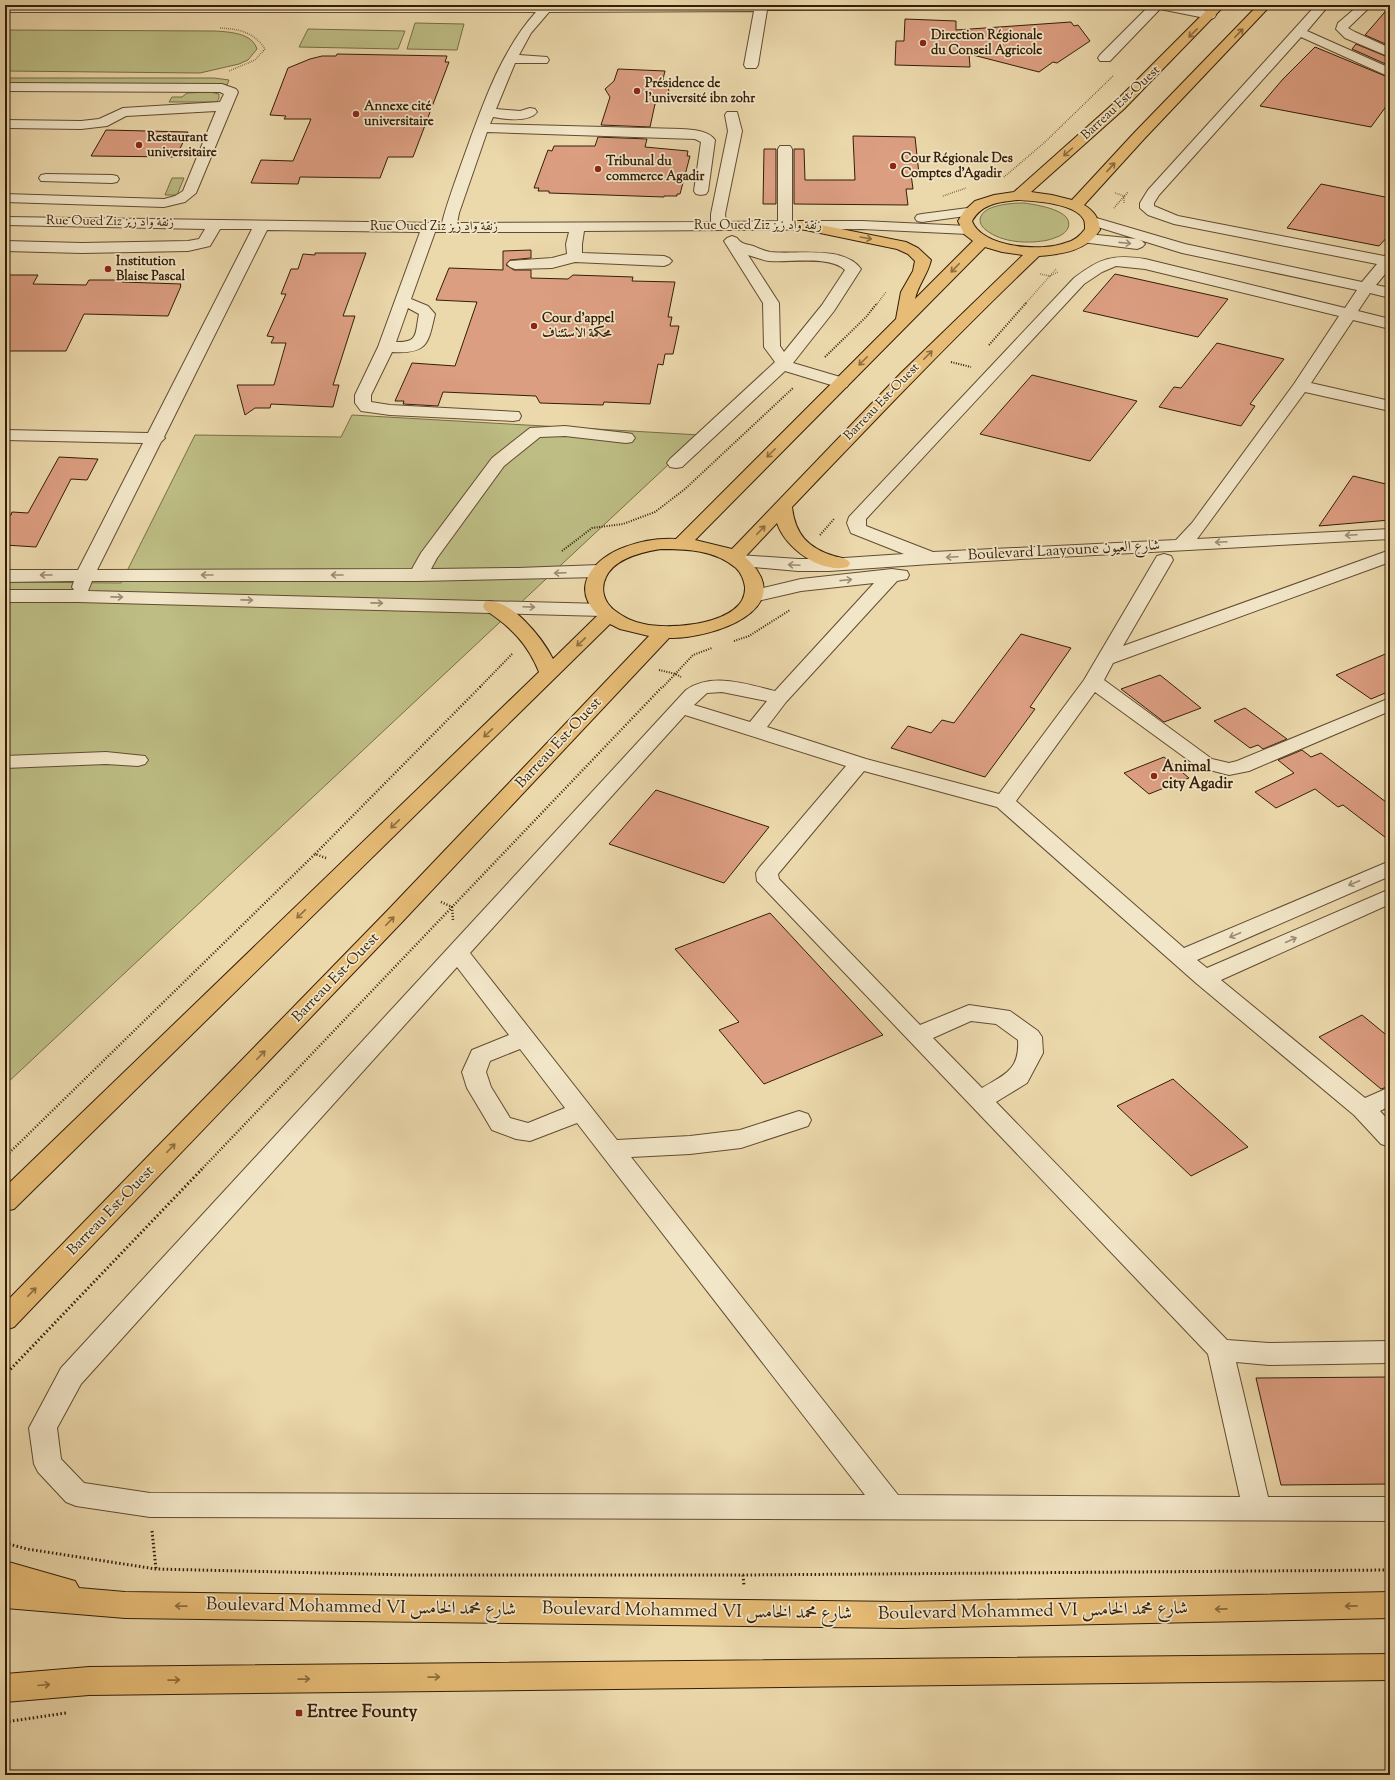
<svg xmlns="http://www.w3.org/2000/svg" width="1395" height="1780" viewBox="0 0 1395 1780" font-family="'Sorts Mill Goudy',Amiri,serif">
<rect width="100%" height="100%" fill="#ebd8ab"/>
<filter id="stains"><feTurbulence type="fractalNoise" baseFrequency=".005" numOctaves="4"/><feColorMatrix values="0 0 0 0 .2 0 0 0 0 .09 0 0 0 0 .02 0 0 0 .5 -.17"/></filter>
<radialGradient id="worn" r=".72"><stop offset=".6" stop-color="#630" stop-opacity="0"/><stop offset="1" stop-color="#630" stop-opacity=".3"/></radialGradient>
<!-- green -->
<path fill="#bdbd84" stroke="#786e46" d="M415 23 464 24 457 50 407 49Z
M308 29 405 31 398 49 299 47Z
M5 30 215 31C230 32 252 33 257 49L248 60 239 64 200 73 5 71Z
M5 78H214L229 80 227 85 5 83Z
M210 92 219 94V98L217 102H169L172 97H182L187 93Z
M172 178H184L177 195H165Z
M1025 203C1036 205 1075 210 1068 228 1065 235 1055 238 1048 240 1029 244 1002 243 986 230 983 228 980 224 980 220 981 204 1014 203 1025 203Z
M352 415 700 435 5 1085V582L121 583 195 435 341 437Z"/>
<!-- building -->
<path fill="#dc9e81" stroke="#341e08" d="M1390 6V46L1365 35Z
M905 19 956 21V30L1071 22 1074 26 1078 25 1090 41 1057 63 1053 62 1039 72 969 54 970 67 895 65 896 41H904Z
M1356 44 1390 58V66L1352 49Z
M1315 47 1390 78V101L1371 127 1260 106 1283 79Z
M337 54 447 56 445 62H449L413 157H388L380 178 300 177 298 184 251 183 261 160 293 161 311 119H284L286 116 270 115 288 68 310 59 322 56H336Z
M618 69 665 71 663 79 668 84 669 92 664 99 655 104 650 127 601 125 610 97 605 89 614 81Z
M106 130 188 132 176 157 91 156Z
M853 136 915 137 919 174H911L913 189H906L908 205 794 204V149H804L805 180H855Z
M598 137 647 139 645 147 688 151 687 156H690L680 194H677V196H664V197L549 193V191H538L539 188H534L548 150 552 151 554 146H595Z
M764 149H776V204H763Z
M1321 184 1390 198V234L1379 246 1287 228Z
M531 250V258L510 260 506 265 514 270H531V278L568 279 573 275 633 277 632 281 675 282 668 317H672L670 326H679L673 354H665L663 365 658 364 650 404 604 402 603 405 540 403 536 396 443 392 438 406 403 404 404 401H395L412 363 455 366 477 302 436 300 449 268 503 270V251Z
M315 253H366L343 316H355L333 385H339L333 407 271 404 270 408H255L245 415 237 385H274L286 343H271L274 337 267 336 286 294H281L291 269H298L303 254 315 255Z
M1115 274 1228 299 1198 337 1083 311Z
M5 275H38L33 284 86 285 89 280H123L122 282 181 284 180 286H181L168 316 84 314 66 351H5Z
M1217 343 1284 359 1250 404 1255 406 1241 426 1159 407 1174 387 1181 388Z
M1032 375 1137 401 1090 461 980 434Z
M59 457 98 459 87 480 71 479 36 547 5 545V515H11L12 512 28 513Z
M1353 476 1390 485V520L1319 526Z
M1021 634 1071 648 1030 707 1035 709 985 777 891 748 908 726 931 733 942 720 954 723Z
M1390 652V691L1371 699 1336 675Z
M1160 675 1201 708 1164 722 1121 689Z
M1245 708 1287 739 1263 749 1258 745 1250 748 1214 721Z
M1302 750 1311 757 1321 753 1390 805V841L1343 805 1338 807 1315 789 1276 808 1255 792 1294 773 1278 760Z
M1164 757 1189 778 1149 794 1124 773Z
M656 790 769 827 724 883 609 844Z
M770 913 883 1035 764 1084 719 1030 739 1022 675 949Z
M1362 1015 1390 1038V1086L1381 1089 1319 1037Z
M1173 1079 1248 1147 1191 1176 1117 1106Z
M1390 1377V1484L1281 1485 1256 1378Z"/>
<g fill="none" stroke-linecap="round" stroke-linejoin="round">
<!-- minor casing -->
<g stroke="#624c31" stroke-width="2">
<path id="minor" d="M5 5H1031L1029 8 1025 9 767 10 758 65 756 68H746L744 65 754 11 549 12 531 33 519 55 547 57 549 60 547 63H515L496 109 520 111 530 108 535 109 537 112C529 123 504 119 493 117L490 124 682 129C693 130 708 130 715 140L708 191 706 194 701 195 696 194 694 191 701 142 695 139 487 132 459 213 457 223 711 222V214L728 131 725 115 727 112H737L742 131 725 214 726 222 778 221V149L780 146H790L792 149V221H862L968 226 973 227 975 230 973 233 968 234 862 229 584 231 582 244V253L664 256 669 258 672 261 669 264 664 266 575 262 552 268 515 269 510 267 507 264 510 261 552 258 567 254 566 244 569 232H435L411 299 428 306 435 314C428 345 427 354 392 352L371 395V402L390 405 519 412 521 416 519 420 513 421 390 415 361 411 355 403V395L378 347 420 232 267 230 164 437 165 438 161 442 97 570 412 569 421 553 492 458 530 428 565 426 626 433 632 434 635 438 632 442 626 443 565 436 540 437 504 466 437 558 431 569 518 568 599 565 606 567 608 571 606 575 599 577 418 581H92L88 591 603 604 610 606 612 610 610 614 603 616 78 602H5V590H74L72 587 74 581 5 582V570H78L143 443 5 440V430L148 433 252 229H220L210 246 188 251 82 253 5 251V241L82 243 188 241 199 239 205 229 5 225V217L442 223C447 203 455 182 462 162 481 110 499 53 536 12H5ZM408 308 419 314C415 333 419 343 396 342Z
M1150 5H1178L1214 12 1216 15 1214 18 1210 19 1160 9 1110 61H1100L1098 58 1100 55Z
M1316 5H1329L1307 31 1390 68V77L1301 37 1159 195 1154 203V206L1178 216 1384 256 1390 253V268L1376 285 1390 288V298L1370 293 1358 311 1390 319V329L1353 320 1311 383 1390 401V411L1305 392 1197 539 1390 529V539L931 564 829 571H798L732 565 730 561 732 557 739 555 798 559H829L904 554 851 533 847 523 849 517 1074 278C1100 258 1113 254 1145 259L1345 308 1357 290 1182 253 1088 224 1086 221 1088 218 1093 217 1185 244 1362 282 1377 264 1174 224 1148 215 1140 208V203L1148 190ZM1116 266 1145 269 1339 316 1294 384 1192 523 1176 540 933 552 866 526V519L1084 284 1102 272Z
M1359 5H1372L1348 28 1355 32 1390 48V57L1345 38 1336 29 1338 23Z
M5 83 222 84 236 89 238 92 196 193 185 202 164 207 5 202V194L164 199 175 196 183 191 216 111 126 116 107 126 81 129 7 128H5V120L81 121 99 119 123 108 220 102 224 94 220 92 5 91Z
M46 174 112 175 117 176 119 179 117 182 112 183 41 181 39 178 41 175Z
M968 208 973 209 975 212 973 215 922 222 917 221 915 218 917 215 922 214Z
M1087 234 1137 239 1142 241 1145 244 1142 247 1137 249 1082 242 1079 239 1082 236Z
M732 236 737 238C741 244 746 244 753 246 758 248 764 251 770 252 796 255 844 245 861 269L834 311 793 363 847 379 849 383 847 387 841 388 785 371 682 467 676 468 670 467 667 463 670 459 775 362 764 347 763 303 724 241 727 238ZM748 255C755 257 762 260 769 261 790 263 829 255 845 270L822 305 784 352 780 346 779 303Z
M1390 550V562L1113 663 1104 680 1212 759 1229 763 1237 761 1390 698V711L1249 771 1229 775 1198 767 1095 692 1016 801 1184 948 1390 861V876L1197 960 1207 968 1390 889V904L1221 980 1365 1098 1390 1087V1106L1380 1111 1390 1122V1147L1381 1144 1354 1115 1196 983 997 807 864 771 778 874 779 879 920 1025 969 1005 1010 1011 1038 1031 1042 1037 1043 1053 1027 1083 996 1102 1227 1340 1269 1343 1390 1341V1363L1269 1365 1236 1362 1268 1497H1390V1521L150 1517 76 1506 66 1502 38 1472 34 1464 29 1428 61 1368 686 690C712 672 746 684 775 691L874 583 801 591 753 602 746 600 744 596 746 592 801 579 892 569 907 571 909 575 907 579 897 581 786 702 767 727 866 759 999 794 1084 680 1157 556 1164 554 1171 556 1173 560 1123 646ZM722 692 767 701 750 722 694 705 707 693ZM685 715 846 766 759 868 756 873 757 881 1208 1354 1240 1497 898 1495 631 1157 690 1154 741 1148 808 1126 811 1120 808 1114 799 1111 740 1130 690 1136 617 1140 470 953ZM457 967 509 1035 472 1050 462 1072 467 1088 492 1130 516 1139 530 1141 577 1123 865 1495 150 1493 84 1483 61 1459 57 1428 81 1384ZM971 1021 996 1024 1018 1040C1020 1070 1004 1075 982 1088L933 1038ZM520 1049 565 1108 528 1123 510 1118 491 1087 486 1072 490 1061Z
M106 752 145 756 148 760 145 764 138 766 106 764 5 768V756Z"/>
</g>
<!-- major casing -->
<g stroke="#341e08" stroke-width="2">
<path id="major" d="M1212 5H1225L1124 109 1031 192 1052 195 1072 200 1134 133 1258 5H1271L1144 139 1084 205C1094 211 1099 218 1100 230 1086 251 1063 254 1039 256 954 337 873 422 792 507 795 534 808 548 834 556 840 558 846 557 850 563L848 567C821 574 785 548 777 523L745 557C803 609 711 639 669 638L403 921 14 1327 5 1330V1303L387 911 649 636 620 629 610 624 14 1209 5 1211V1187L539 672C528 644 510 626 485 610L483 606 485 602C510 596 543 639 553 659L598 615C569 587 594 558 625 547 641 541 659 538 676 539L896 319 901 292 913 271 915 261 908 254 897 249 796 228 794 225 796 222 801 221 906 242 918 248 931 260C928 274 918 285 915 299L973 241 964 234 958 221 964 211 975 201 994 195 1014 192 1114 103ZM1018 200C1034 201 1076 203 1084 220 1085 222 1085 226 1085 229 1080 236 1074 241 1065 243 1042 252 982 248 972 221 982 203 1000 202 1018 200ZM985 247 1002 252 1023 255 901 373 732 549 695 540ZM661 549C687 549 715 550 736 568 741 573 744 580 745 587 747 625 669 630 644 624 633 622 623 617 614 610 604 602 600 589 606 577 615 558 642 552 661 549Z
M5 1561 75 1581 79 1588 125 1592 901 1602 1390 1592V1618L901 1628 125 1618 5 1608Z
M1390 1654V1680L89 1695 5 1702V1674L89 1667Z"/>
</g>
<!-- path-far3 -->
<path stroke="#341e08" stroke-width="1.5" stroke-dasharray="0.5 1.5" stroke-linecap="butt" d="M220 28C239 29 254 32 265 49L255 60 229 71
M1004 177 1045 142 1114 75
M1115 193 1124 196V203
M943 196 966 188
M1114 208 1128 192
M1040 274 1050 276 1058 272
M877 304 886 292
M1025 304 1056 269"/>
<!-- path-far2 -->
<path stroke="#341e08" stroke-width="2" stroke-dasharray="1 1.5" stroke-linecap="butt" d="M989 345 1026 303
M825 357 867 316 877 303
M951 362 971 367
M820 535 834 519
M562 551 592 528 623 524 655 512 685 489 793 388
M734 641 749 636 790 610
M659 670 676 674 681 677
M480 687 513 653
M663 687 693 655 712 648"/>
<!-- path-far1 -->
<path stroke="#341e08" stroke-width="2.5" stroke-dasharray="1 2" stroke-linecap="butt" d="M326 858 315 854 481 686
M441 902 452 907 453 920
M5 1157 315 854
M201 1170 663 686"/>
<!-- path -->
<path stroke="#341e08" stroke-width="3" stroke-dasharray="1.5 2.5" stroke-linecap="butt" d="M5 1375 202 1169
M152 1531 156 1569
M5 1543 27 1549 156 1569 409 1575H743L1390 1570
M743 1575 744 1586
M5 1722 66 1713"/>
<!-- minor -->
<use href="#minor" fill="#f2e6c8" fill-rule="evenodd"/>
<!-- major -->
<use href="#major" fill="#e6bc76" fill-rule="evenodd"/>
</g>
<!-- one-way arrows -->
<defs><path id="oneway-shaft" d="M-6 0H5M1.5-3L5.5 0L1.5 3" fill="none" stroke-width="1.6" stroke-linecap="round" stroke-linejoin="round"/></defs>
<g stroke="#8d6d3f">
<use href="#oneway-shaft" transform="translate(1193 33) rotate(135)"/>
<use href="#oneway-shaft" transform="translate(1239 33) rotate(-46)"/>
<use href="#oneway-shaft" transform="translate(1068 152) rotate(138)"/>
<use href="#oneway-shaft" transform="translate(1111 167) rotate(-47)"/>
<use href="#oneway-shaft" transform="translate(866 238) rotate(10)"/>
<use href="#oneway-shaft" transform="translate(955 268) rotate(134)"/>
<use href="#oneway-shaft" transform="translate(928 355) rotate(-45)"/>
<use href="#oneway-shaft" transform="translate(863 361) rotate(135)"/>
<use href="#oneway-shaft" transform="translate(771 453) rotate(135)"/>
<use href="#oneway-shaft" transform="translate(761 530) rotate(-46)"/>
<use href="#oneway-shaft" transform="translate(581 642) rotate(136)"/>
<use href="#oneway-shaft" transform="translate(488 733) rotate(136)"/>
<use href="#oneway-shaft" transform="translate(395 824) rotate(136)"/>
<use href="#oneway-shaft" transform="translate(301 914) rotate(136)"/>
<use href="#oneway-shaft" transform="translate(390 921) rotate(-46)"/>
<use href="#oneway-shaft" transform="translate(261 1055) rotate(-46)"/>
<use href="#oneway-shaft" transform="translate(171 1148) rotate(-46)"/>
<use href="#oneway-shaft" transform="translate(32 1292) rotate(-46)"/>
<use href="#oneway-shaft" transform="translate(181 1606) rotate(-179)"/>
<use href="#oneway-shaft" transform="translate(1351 1606) rotate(179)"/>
<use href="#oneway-shaft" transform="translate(1221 1609) rotate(179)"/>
<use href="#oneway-shaft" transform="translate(434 1677) rotate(-1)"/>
<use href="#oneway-shaft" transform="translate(304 1679) rotate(-1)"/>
<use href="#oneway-shaft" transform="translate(174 1680) rotate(-1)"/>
<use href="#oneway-shaft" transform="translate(44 1685) rotate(-5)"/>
</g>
<g stroke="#9c8c72">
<use href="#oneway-shaft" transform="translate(1125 243) rotate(6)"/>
<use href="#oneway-shaft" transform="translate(1351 535) rotate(177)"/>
<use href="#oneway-shaft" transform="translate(1221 542) rotate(177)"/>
<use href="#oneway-shaft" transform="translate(952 557) rotate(177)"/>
<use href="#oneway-shaft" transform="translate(794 565) rotate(-177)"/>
<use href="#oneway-shaft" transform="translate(560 573) rotate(178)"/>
<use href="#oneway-shaft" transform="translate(46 575) rotate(180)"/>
<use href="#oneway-shaft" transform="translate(207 575) rotate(180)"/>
<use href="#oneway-shaft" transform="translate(337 575) rotate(180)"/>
<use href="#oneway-shaft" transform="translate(846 580) rotate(-6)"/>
<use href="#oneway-shaft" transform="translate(117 597) rotate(1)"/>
<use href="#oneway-shaft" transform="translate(247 600) rotate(1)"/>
<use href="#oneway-shaft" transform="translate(377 603) rotate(1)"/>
<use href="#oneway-shaft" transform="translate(529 607) rotate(2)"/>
<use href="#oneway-shaft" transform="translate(1354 883) rotate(157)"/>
<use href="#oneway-shaft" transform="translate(1235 935) rotate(157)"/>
<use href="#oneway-shaft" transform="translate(1291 940) rotate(-24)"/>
</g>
<!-- markers -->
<g fill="#8f2418" stroke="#f2e6c8" stroke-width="1.5">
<circle cx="923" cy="43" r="4"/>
<circle cx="637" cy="91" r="4"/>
<circle cx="356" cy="114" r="4"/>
<circle cx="139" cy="145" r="4"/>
<circle cx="893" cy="166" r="4"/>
<circle cx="598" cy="169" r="4"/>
<circle cx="108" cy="269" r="4"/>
<circle cx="534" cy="326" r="4"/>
<circle cx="1154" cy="776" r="4"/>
<rect x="295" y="1709" width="8" height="8" rx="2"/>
</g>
<g text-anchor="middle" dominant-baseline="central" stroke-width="3.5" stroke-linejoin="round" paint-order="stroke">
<!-- far-poi labels -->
<g font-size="13" font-weight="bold" fill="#341e08" stroke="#f2e6c8" text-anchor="start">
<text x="931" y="36">Direction Régionale<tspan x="931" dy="15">du Conseil Agricole</tspan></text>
<text x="645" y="84">Présidence de<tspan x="645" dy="15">l'université ibn zohr</tspan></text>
<text x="364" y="107">Annexe cité<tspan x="364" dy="15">universitaire</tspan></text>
<text x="147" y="138">Restaurant<tspan x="147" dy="15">universitaire</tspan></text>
<text x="901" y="159">Cour Régionale Des<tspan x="901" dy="15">Comptes d'Agadir</tspan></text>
<text x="606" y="162">Tribunal du<tspan x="606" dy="15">commerce Agadir</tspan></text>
<text x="116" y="262">Institution<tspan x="116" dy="15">Blaise Pascal</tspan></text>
<text x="542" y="319">Cour d'appel<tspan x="542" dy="15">محكمة الاستئناف</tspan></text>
</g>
<!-- far-street labels -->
<g font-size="13" fill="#341e08" stroke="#f2e6c8">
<text transform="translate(1121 103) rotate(-43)">Barreau Est-Ouest</text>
<text transform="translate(110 222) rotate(1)">Rue Oued Ziz زنقة واد زيز</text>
<text x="758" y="226">Rue Oued Ziz زنقة واد زيز</text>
<text x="434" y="227">Rue Oued Ziz زنقة واد زيز</text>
<text transform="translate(882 402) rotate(-46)">Barreau Est-Ouest</text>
</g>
<!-- street labels -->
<g font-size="15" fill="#341e08" stroke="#f2e6c8">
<text transform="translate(1064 551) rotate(-3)">Boulevard Laayoune شارع العيون</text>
<text transform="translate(559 743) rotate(-47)">Barreau Est-Ouest</text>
<text transform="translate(336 978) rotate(-46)">Barreau Est-Ouest</text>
<text transform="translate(111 1211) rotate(-46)">Barreau Est-Ouest</text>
</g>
<!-- poi labels -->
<g font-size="15" font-weight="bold" fill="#341e08" stroke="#f2e6c8" text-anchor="start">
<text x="1162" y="767">Animal<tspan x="1162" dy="17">city Agadir</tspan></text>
</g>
<!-- near-street labels -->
<g font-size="18" fill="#341e08" stroke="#f2e6c8">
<text transform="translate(361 1608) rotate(1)">Boulevard Mohammed VI شارع محمد الخامس</text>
<text transform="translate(697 1612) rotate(1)">Boulevard Mohammed VI شارع محمد الخامس</text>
<text transform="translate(1033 1612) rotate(-1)">Boulevard Mohammed VI شارع محمد الخامس</text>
</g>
<!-- near-poi labels -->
<g font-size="18" font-weight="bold" fill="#341e08" stroke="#f2e6c8" text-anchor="start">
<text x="307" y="1713">Entree Founty</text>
</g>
</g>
<!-- margin -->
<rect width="1395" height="1780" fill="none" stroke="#ebd8ab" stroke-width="20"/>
<rect x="6" y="6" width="1383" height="1768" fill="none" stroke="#341e08" stroke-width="2"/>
<rect x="10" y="10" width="1375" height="1760" fill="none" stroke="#341e08"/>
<rect width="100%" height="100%" filter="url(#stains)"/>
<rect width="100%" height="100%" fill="url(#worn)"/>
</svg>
